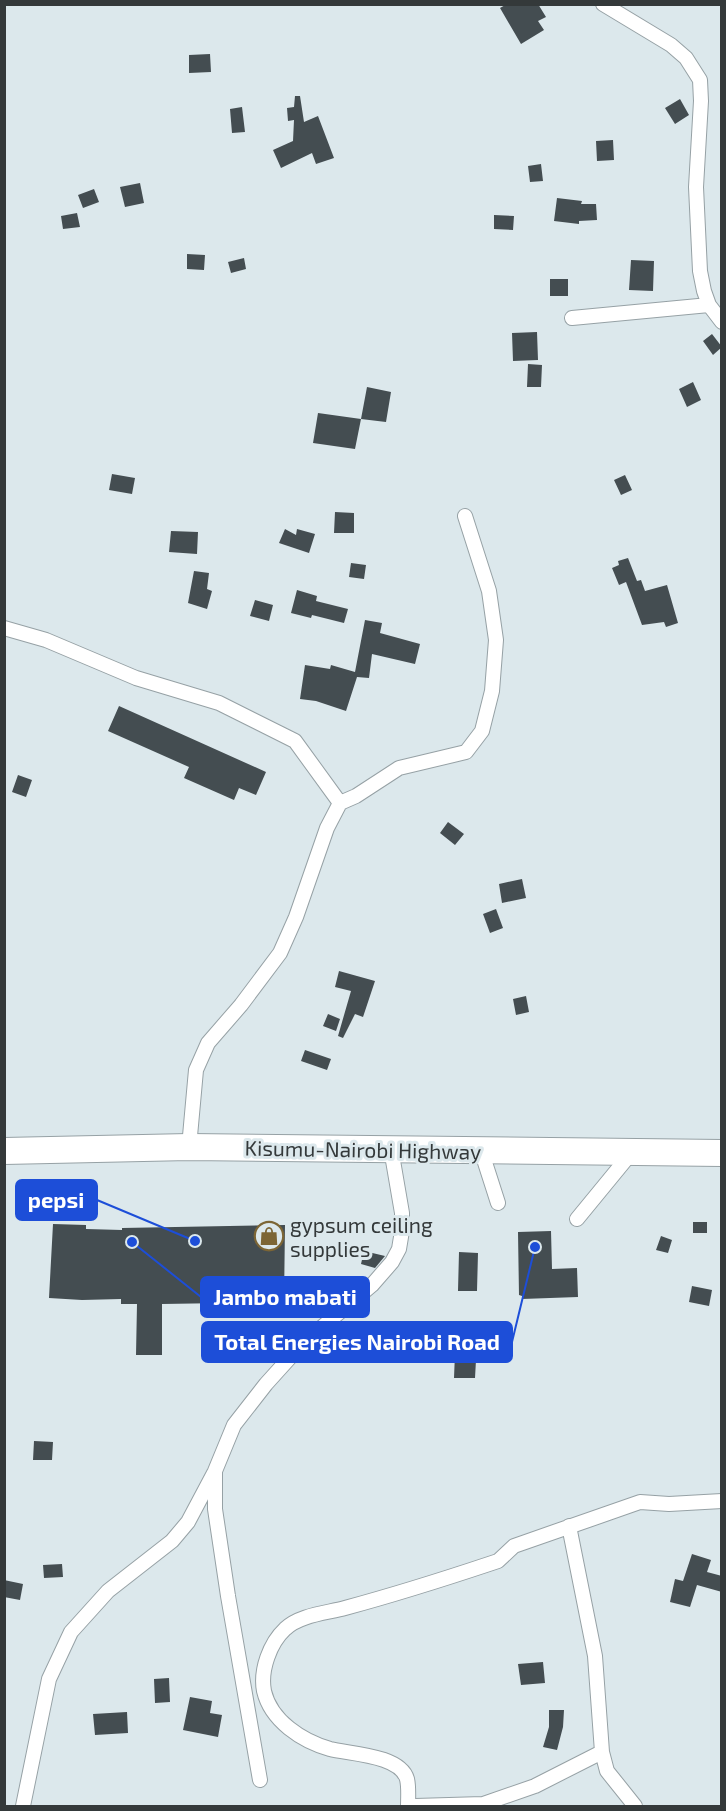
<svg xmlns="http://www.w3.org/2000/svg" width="726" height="1811" viewBox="0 0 726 1811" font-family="'Exo 2',sans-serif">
<rect width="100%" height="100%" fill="#dce8ec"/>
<!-- building -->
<path fill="#444d51" d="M507 4H538L546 17 538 21 544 30 521 44 500 8Z
M210 54 211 72 189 73V55Z
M295 96H300L304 122 318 116 334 158 316 164 312 153 281 168 273 150 293 141 294 120 288 121 287 108 294 107Z
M680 99 689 115 675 124 665 108Z
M242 107 245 132 232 133 230 109Z
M613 140 614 160 597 161 596 141Z
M541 164 543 181 530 182 528 166Z
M140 183 144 203 125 207 120 187Z
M94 189 99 202 83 208 78 195Z
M557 198 582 201 581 204H596L597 220 579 221V224L554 221Z
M77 213 80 227 63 229 61 216Z
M494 215 514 216 513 230 494 229Z
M187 254 205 255 204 270 187 269Z
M244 258 246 269 231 273 228 262Z
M631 260 654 261 653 291 629 290Z
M550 279H568V296H550Z
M537 332 538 360 513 361 512 333Z
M712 334 722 347 713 355 703 341Z
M528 364 542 365 541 387H527Z
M693 382 701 400 687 407 679 389Z
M367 387 391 392 386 422 361 419Z
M318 413 361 419 355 449 313 443Z
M112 474 135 478 132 494 109 490Z
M625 475 632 490 621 495 614 480Z
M335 512 354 513V533H334Z
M285 529 296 535 297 529 315 534 309 553 279 543Z
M171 531 198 532 197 554 169 552Z
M628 558 637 581 641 580 645 591 667 585 678 623 666 627 664 622 642 625 626 582 619 585 612 568 619 565 618 561Z
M351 563 366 565 364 579 349 577Z
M194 571 209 573 207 589 212 591 207 609 188 603Z
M297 590 317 596 316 601 348 609 344 623 312 615 311 618 291 613Z
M255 600 273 605 269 621 250 616Z
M365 620 382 623 380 633 420 644 415 664 372 654 369 678 357 677 346 711 316 701 300 699 305 665 330 669 331 665 355 672Z
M119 706 266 772 256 795 239 788 234 800 184 778 189 767 108 731Z
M18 775 32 780 26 797 12 792Z
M448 822 464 834 455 845 440 833Z
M522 879 526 898 502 903 499 884Z
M496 909 503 928 490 933 483 914Z
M339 971 375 981 363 1017 355 1014 343 1038 338 1036 351 991 335 987Z
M526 996 529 1012 516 1015 513 999Z
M328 1014 340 1019 336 1031 323 1026Z
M305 1050 331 1059 327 1070 301 1061Z
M693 1222H707V1233H693Z
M53 1224 86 1225V1229L122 1230V1228L285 1225 284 1302 162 1304V1355H136L137 1304H121V1299L82 1300 49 1298Z
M551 1231 552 1269 577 1268 578 1297 522 1299V1296L519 1295 518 1232Z
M661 1236 672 1240 668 1253 656 1250Z
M364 1251 385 1256 375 1268 361 1264Z
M459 1252 478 1253 477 1291H458Z
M692 1286 712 1290 709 1306 689 1302Z
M455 1353H468V1360H476L475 1378H454Z
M34 1441 53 1442 52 1460H33Z
M692 1554 711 1560 707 1572 722 1576V1592L697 1585 690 1607 670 1602 675 1579 683 1581Z
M62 1564 63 1577 44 1578 43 1565Z
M4 1580 23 1584 20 1600 4 1597Z
M543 1662 545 1683 521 1685 518 1664Z
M169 1678 170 1702 155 1703 154 1679Z
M190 1697 212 1701 210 1713 222 1715 218 1737 183 1730Z
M549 1710H564L563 1727 557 1750 543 1747 549 1727Z
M127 1712 128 1733 95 1735 93 1714Z"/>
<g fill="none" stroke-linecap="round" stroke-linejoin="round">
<!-- street casing -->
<g stroke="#96a1a5" stroke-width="16">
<path id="street" d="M603 4 671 45 686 58 700 80 701 101 696 187 700 271 704 291 709 305 722 322
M572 318 709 305
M4 628 46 640 136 678 219 703 295 741 340 803
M189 1147 196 1070 208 1043 241 1005 280 953 296 917 327 828 340 803 356 796 399 768 466 752 482 731 492 691 496 640 489 591 465 516
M481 1150 498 1203
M577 1219 632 1152
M569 1526 595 1656 602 1752 607 1771 635 1806
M260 1780 228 1596 215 1509V1471L234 1425 266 1384 303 1343 372 1285 392 1262 399 1249 402 1231V1213L391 1149
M23 1806 49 1679 71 1632 108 1591 172 1541 188 1522 214 1473
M408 1806C408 1798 409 1787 407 1779 400 1755 350 1754 330 1749 302 1741 271 1721 264 1691 260 1670 270 1643 285 1629 299 1615 327 1613 345 1608 393 1595 441 1580 489 1564L498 1561 514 1546 640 1502 669 1504 722 1501
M415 1806 483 1804 535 1786 602 1752"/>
</g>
<!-- highway casing -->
<g stroke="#96a1a5" stroke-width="28">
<path id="highway" d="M4 1151 189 1147 722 1153"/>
</g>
<!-- street -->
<use href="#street" stroke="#fff" stroke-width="14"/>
<!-- highway -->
<use href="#highway" stroke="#fff" stroke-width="26"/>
</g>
<!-- icons -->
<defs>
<g id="shop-ring" transform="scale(1.5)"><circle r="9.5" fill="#dce8ec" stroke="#7c6535" stroke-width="1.5"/><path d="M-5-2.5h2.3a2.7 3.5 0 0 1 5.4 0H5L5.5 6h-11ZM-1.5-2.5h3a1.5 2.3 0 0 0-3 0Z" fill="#7c6535"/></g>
</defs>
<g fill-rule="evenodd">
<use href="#shop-ring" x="269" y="1236"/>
</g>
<g text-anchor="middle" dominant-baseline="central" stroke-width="6" stroke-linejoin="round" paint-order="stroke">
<!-- street labels -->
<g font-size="21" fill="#34393a" stroke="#dce8ec">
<text transform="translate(363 1149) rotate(1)">Kisumu-Nairobi Highway</text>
</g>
<!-- poi labels -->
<g font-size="21" fill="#34393a" stroke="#dce8ec" text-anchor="start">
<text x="290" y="1224">gypsum ceiling<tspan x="290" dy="24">supplies</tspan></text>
</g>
</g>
<!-- callouts -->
<path fill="none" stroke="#1d4ed8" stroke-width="2" d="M195 1241L97 1200M132 1242L201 1297M535 1247L512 1342"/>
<g fill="#1d4ed8" stroke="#dce8ec" stroke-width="2">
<circle cx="195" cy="1241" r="6"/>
<circle cx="132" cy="1242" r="6"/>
<circle cx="535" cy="1247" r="6"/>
</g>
<g fill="#1d4ed8" stroke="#1d4ed8" stroke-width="2">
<rect x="16" y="1180" width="81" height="40" rx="6"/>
<rect x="201" y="1277" width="168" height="40" rx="6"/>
<rect x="202" y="1322" width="310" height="40" rx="6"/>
</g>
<g font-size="22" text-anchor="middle" font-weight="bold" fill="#fff">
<text x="56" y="1208">pepsi</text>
<text x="285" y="1305">Jambo mabati</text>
<text x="357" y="1350">Total Energies Nairobi Road</text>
</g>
<!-- border -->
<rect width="726" height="1811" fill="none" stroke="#34393a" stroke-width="12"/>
</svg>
